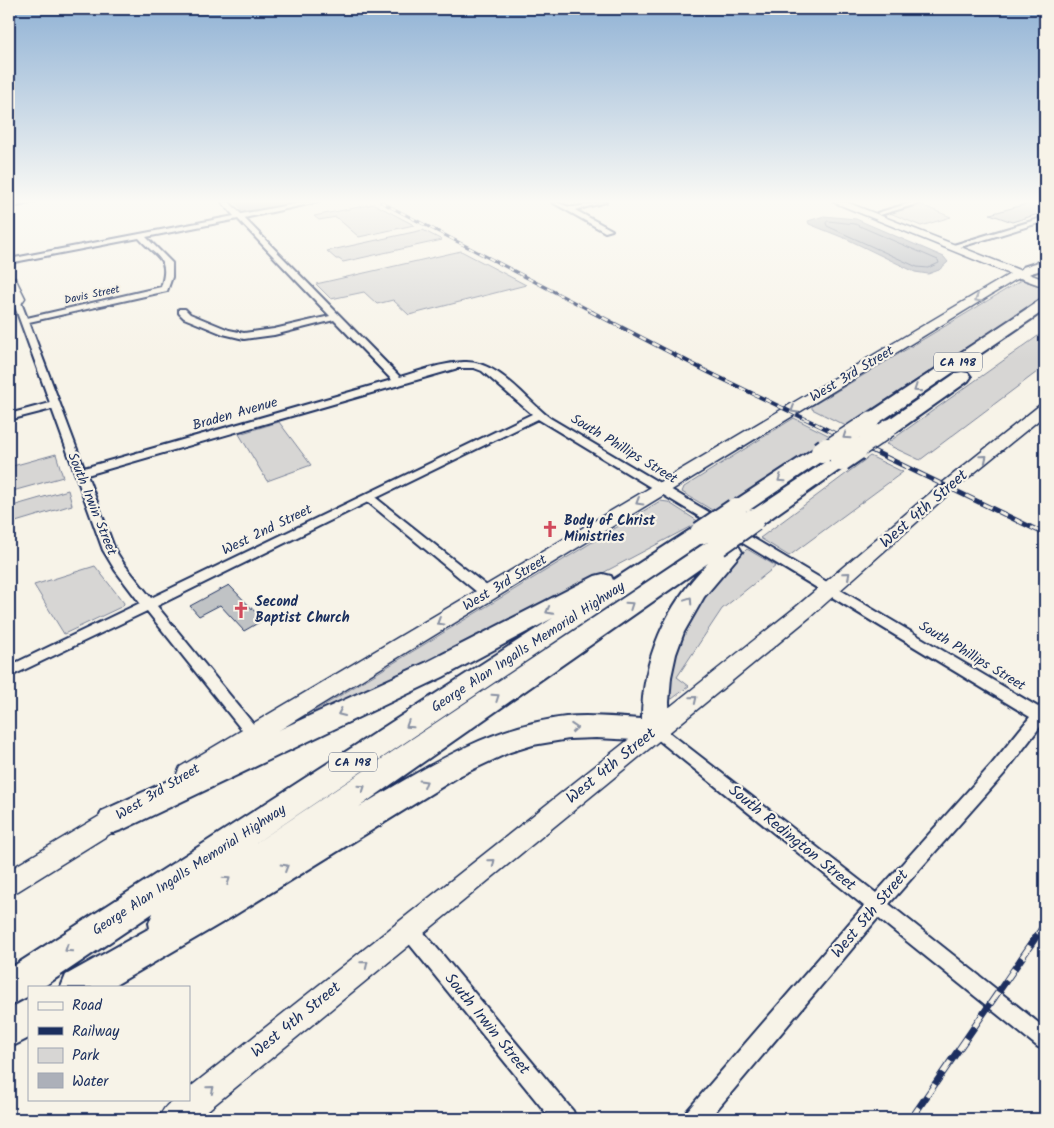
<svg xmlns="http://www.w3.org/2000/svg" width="1054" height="1128" viewBox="0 0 1054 1128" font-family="Kalam,sans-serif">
<rect width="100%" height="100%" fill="#f7f3e8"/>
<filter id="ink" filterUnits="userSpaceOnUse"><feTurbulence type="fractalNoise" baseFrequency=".02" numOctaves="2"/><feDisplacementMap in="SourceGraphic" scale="10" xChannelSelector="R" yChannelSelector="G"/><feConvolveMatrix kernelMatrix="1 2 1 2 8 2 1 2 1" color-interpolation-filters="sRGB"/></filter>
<g filter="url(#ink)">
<!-- green -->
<path fill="#d7d6d4" stroke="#798299" d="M374 204 414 225 359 237 336 217 319 220 314 216Z
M921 205 951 217 921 226 890 213Z
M423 230 442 240 343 262 339 259H336L327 251Z
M461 251 526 285 409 315 393 300 377 304 364 292 331 299 316 284Z
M1022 280 1045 288V296L846 426 812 409V406Z
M1045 331V366L920 460 886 444Z
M794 418 832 437 717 513 682 492 684 487Z
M279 422 311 465 267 481 239 434Z
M56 454 63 477 9 492V467Z
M870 456 903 472 789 556 760 538Z
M68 490 72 505 9 524V507Z
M660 501 668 502 699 522 510 622 317 716 313 712Z
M747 549 776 566 722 609 677 677 689 686 672 699 666 696C675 657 684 616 711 583 721 571 736 560 747 549Z
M95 566 124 603 123 606 64 634 34 585Z"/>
<!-- water -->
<path fill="#acb0b9" stroke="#727c95" d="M235 202H301L252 211H243Z
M824 216 856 219 944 257 948 262 939 270 928 274 915 272 849 240 809 224 808 221Z"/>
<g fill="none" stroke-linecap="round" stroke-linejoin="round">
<!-- shore -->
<path stroke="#556382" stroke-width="1" d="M828 221 855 224 938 260 939 263 928 268 917 267 827 226 826 223Z"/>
</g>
<!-- building -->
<path fill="#c0c3c5" stroke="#1b2f5e" d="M1030 203 1045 208V212L1012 222 990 214Z
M229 585 263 620 244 631 220 605 199 616 190 606Z"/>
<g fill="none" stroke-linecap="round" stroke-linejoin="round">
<!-- street casing -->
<g stroke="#1b2f5e" stroke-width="4">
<path id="street" d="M20 202H33L9 208V204Z
M222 202H229L241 214 305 202H318L244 218 400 377C420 371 442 363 464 362 498 360 525 399 550 418L1038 707 1045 703V724L1043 723 1004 774 889 904 1045 1028V1050L1038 1047 878 918 709 1119H684L687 1111 864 906 651 734 648 730 651 726 656 724 661 726 876 893 992 764 1030 717 538 419 376 498 493 591 494 594 493 597H483L368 502 157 606 259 731 262 735 259 739 254 741 249 739 147 611 9 677V666L140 603 115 570 103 550 52 409 9 420V414L50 403 14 304 9 303V299L20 300 27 318 161 287C171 257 156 258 139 238L9 263V259L234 216ZM238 219 330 316 274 329 244 333 229 330 190 314 185 309H179V313L184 318 223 334 244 339 274 335 334 320 392 380 84 468 29 322 167 291 172 277V263L146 237ZM458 368H474L482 371 532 414 151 598 124 564 115 550 87 475Z
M552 202C560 202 564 206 571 207 582 207 594 202 606 202L575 210 612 230 605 232Z
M913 202H923L880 215 877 213Z
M1045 217V221L954 249 947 247Z
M409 920 416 923 573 1111 576 1119H551L402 935 400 929 402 923Z"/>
</g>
<!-- secondary casing -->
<g stroke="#1b2f5e" stroke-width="3">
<path id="secondary" d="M833 202H846L1019 270 1028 267 1032 268 1033 270 1029 274 1045 280V287L1020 278 1015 280 196 781 188 783 180 781 177 774 180 767 1010 274Z
M9 275 15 278 25 298 21 304 17 305 11 302 13 298 9 289Z
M1045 404V415L953 490 810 617 197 1119H159C165 1103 172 1099 189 1099V1088L796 607 941 484 1040 405Z
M121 805 129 808 133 815 129 822 18 891 9 895V870L113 808Z"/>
</g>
<!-- highway casing -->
<g stroke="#1b2f5e" stroke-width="4">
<path id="highway" d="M1045 260V269L1028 274 1021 270 1023 267Z
M1045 299V310L877 424 871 425 865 424 862 420 865 416 1040 300Z
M962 372 968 373 971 377 968 381 896 432 889 434 882 432 880 428 882 424 956 373Z
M822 446 829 448 832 452 829 456 742 515 735 517 728 515 725 510 728 505 815 448Z
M841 454 848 456 851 460 848 464 761 525 753 527 745 525 742 520 745 515 834 456Z
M701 526 709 528 712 533 709 538 254 844 710 540 718 538 726 540 729 545 739 547 742 552 704 597 684 632 676 654 671 677 669 702 670 730 666 738 656 741 596 738 569 739 533 745 510 752 461 775 230 918 112 987H61L66 975 150 928 149 923 153 913 43 987H29V996L9 1006V969L553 618 443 677 124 829 113 833 102 829 98 820 102 811 425 663 595 576 603 574 611 576 613 580 693 528ZM708 563C666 605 642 659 642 719 617 718 592 714 566 717 489 726 425 768 359 807Z
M29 998V1038L9 1048V1009Z"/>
</g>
<!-- street -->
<use href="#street" fill="#f7f3e8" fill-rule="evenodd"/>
<!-- secondary -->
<use href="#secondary" fill="#f7f3e8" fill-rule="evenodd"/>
<!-- highway -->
<use href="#highway" fill="#f7f3e8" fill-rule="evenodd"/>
<!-- rail-far3 casing -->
<g stroke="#1b2f5e" stroke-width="3">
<path id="rail-far3" d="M381 202 593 312"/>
</g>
<!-- rail-far2 casing -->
<g stroke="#1b2f5e" stroke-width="4">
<path id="rail-far2" d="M590 311 708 372 872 451"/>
</g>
<!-- rail-far1 casing -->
<g stroke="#1b2f5e" stroke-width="5">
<path id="rail-far1" d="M869 449 1045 534"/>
</g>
<!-- rail casing -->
<g stroke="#1b2f5e" stroke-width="7">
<path id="rail" d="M911 1119 1045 924"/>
</g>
<!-- rail-far3 -->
<use href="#rail-far3" stroke="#f7f3e8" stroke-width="2" stroke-dasharray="5.5" stroke-linecap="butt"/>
<!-- rail-far2 -->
<use href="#rail-far2" stroke="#f7f3e8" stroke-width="2.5" stroke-dasharray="7" stroke-linecap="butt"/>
<!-- rail-far1 -->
<use href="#rail-far1" stroke="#f7f3e8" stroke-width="3" stroke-dasharray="9" stroke-linecap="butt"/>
<!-- rail -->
<use href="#rail" stroke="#f7f3e8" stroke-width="5" stroke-dasharray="14" stroke-linecap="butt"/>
<!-- highway-bridge-far1 casing -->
<g stroke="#1b2f5e" stroke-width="20" stroke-linecap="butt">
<path id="highway-bridge-far1" d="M824 451 871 420
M855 451 889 428"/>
</g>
<!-- highway-bridge casing -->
<g stroke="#1b2f5e" stroke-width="26" stroke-linecap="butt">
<path id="highway-bridge" d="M822 452 826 449
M841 460 857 449
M701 533 735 510
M718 545 753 520"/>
</g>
<!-- highway-bridge-far1 -->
<use href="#highway-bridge-far1" stroke="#f7f3e8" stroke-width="17"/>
<!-- highway-bridge -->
<use href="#highway-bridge" stroke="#f7f3e8" stroke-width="22"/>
</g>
<!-- one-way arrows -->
<defs><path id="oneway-chevron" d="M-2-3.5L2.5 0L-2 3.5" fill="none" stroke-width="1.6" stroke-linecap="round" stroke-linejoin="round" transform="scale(1.25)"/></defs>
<g stroke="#8991a3">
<use href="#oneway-chevron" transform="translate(978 299) rotate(149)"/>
<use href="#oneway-chevron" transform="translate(917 389) rotate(146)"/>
<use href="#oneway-chevron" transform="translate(794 410) rotate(149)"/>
<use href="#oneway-chevron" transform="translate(846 436) rotate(146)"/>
<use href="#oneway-chevron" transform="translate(984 458) rotate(-39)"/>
<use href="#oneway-chevron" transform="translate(781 479) rotate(146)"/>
<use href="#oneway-chevron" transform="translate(639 502) rotate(149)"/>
<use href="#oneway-chevron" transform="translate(847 575) rotate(-41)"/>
<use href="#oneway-chevron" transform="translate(689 600) rotate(-56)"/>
<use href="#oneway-chevron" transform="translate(630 605) rotate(-34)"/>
<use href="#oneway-chevron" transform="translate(549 611) rotate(152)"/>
<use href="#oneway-chevron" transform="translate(440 622) rotate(149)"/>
<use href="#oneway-chevron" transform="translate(496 697) rotate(-34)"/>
<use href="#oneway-chevron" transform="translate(694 699) rotate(-39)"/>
<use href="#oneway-chevron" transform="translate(341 713) rotate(155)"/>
<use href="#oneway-chevron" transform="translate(409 725) rotate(147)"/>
<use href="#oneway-chevron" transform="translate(574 728) rotate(-4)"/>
<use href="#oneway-chevron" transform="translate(424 783) rotate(-31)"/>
<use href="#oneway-chevron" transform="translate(362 788) rotate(-34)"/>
<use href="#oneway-chevron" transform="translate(492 862) rotate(-39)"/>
<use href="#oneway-chevron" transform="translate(285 867) rotate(-31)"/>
<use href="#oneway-chevron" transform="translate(227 880) rotate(-34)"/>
<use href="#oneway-chevron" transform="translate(68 949) rotate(146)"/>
<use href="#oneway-chevron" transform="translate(365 964) rotate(-39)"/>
<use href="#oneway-chevron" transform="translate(211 1089) rotate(-39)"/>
</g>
</g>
<!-- sky -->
<linearGradient id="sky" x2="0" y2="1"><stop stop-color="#90b2d5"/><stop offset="0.56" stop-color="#fbfaf5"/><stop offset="1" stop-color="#fbfaf5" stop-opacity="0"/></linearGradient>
<rect width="1054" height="360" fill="url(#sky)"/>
<!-- icons -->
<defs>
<g id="church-bare" transform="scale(1.35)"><path d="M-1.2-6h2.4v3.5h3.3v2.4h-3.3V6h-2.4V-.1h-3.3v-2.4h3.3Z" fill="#d1495b" stroke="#f7f3e8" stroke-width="2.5" paint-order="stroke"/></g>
</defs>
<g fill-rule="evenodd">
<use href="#church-bare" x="550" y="529"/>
<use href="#church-bare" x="241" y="610"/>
</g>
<g text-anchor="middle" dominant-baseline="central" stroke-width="4.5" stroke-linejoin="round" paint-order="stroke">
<!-- far-street labels -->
<g font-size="11" fill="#1b2f5e" stroke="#f7f3e8">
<text transform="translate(92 295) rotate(-12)">Davis Street</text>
</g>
<!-- shield labels -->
<g fill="#f7f3e8" stroke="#5d6a87" stroke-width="1">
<rect x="934" y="352.5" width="48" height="19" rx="4"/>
<rect x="329" y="752.5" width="48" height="19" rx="4"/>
</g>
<g font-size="12" font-weight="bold" fill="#1b2f5e">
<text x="958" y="362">CA 198</text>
<text x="353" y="762">CA 198</text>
</g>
<!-- street labels -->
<g font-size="14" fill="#1b2f5e" stroke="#f7f3e8">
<text transform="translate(852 374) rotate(-31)">West 3rd Street</text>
<text transform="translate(235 414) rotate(-16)">Braden Avenue</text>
<text transform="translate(624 449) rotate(31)">South Phillips Street</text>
<text transform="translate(92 504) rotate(68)">South Irwin Street</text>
<text transform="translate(267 530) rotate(-26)">West 2nd Street</text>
<text transform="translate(505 583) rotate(-31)">West 3rd Street</text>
<text transform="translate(528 647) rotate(-33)">George Alan Ingalls Memorial Highway</text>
<text transform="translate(972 656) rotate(31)">South Phillips Street</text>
<text transform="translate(158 792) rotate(-31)">West 3rd Street</text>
<text transform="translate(189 870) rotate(-33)">George Alan Ingalls Memorial Highway</text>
</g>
<!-- poi labels -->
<g font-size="14" font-weight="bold" fill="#1b2f5e" stroke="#f7f3e8" text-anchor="start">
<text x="564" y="521">Body of Christ<tspan x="564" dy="16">Ministries</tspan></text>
<text x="255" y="602">Second<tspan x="255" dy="16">Baptist Church</tspan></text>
</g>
<!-- near-street labels -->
<g font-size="16" fill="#1b2f5e" stroke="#f7f3e8">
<text transform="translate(924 509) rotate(-41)">West 4th Street</text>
<text transform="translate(611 766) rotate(-39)">West 4th Street</text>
<text transform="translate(792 838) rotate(39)">South Redington Street</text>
<text transform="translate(870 914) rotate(-50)">West 5th Street</text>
<text transform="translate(296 1020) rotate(-39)">West 4th Street</text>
<text transform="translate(487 1024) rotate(51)">South Irwin Street</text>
</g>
</g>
<!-- margin -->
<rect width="1054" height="1128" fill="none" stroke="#f7f3e8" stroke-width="30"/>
<rect x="15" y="15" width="1024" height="1098" fill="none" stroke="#1b2f5e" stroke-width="2" filter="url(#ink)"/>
<!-- legend -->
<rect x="28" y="986" width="162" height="115" fill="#f7f3e8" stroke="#9fa5b1"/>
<rect x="38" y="1002" width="25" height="8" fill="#f7f3e8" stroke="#9fa5b1"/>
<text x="72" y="1010" font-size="15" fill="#1b2f5e">Road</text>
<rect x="38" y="1027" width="25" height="8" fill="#1b2f5e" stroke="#9fa5b1"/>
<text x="72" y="1036" font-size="15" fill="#1b2f5e">Railway</text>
<rect x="38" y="1048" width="25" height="15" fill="#d7d6d4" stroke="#9fa5b1"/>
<text x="72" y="1060" font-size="15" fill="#1b2f5e">Park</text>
<rect x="38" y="1073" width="25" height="15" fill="#acb0b9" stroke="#9fa5b1"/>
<text x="72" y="1086" font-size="15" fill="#1b2f5e">Water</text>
</svg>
